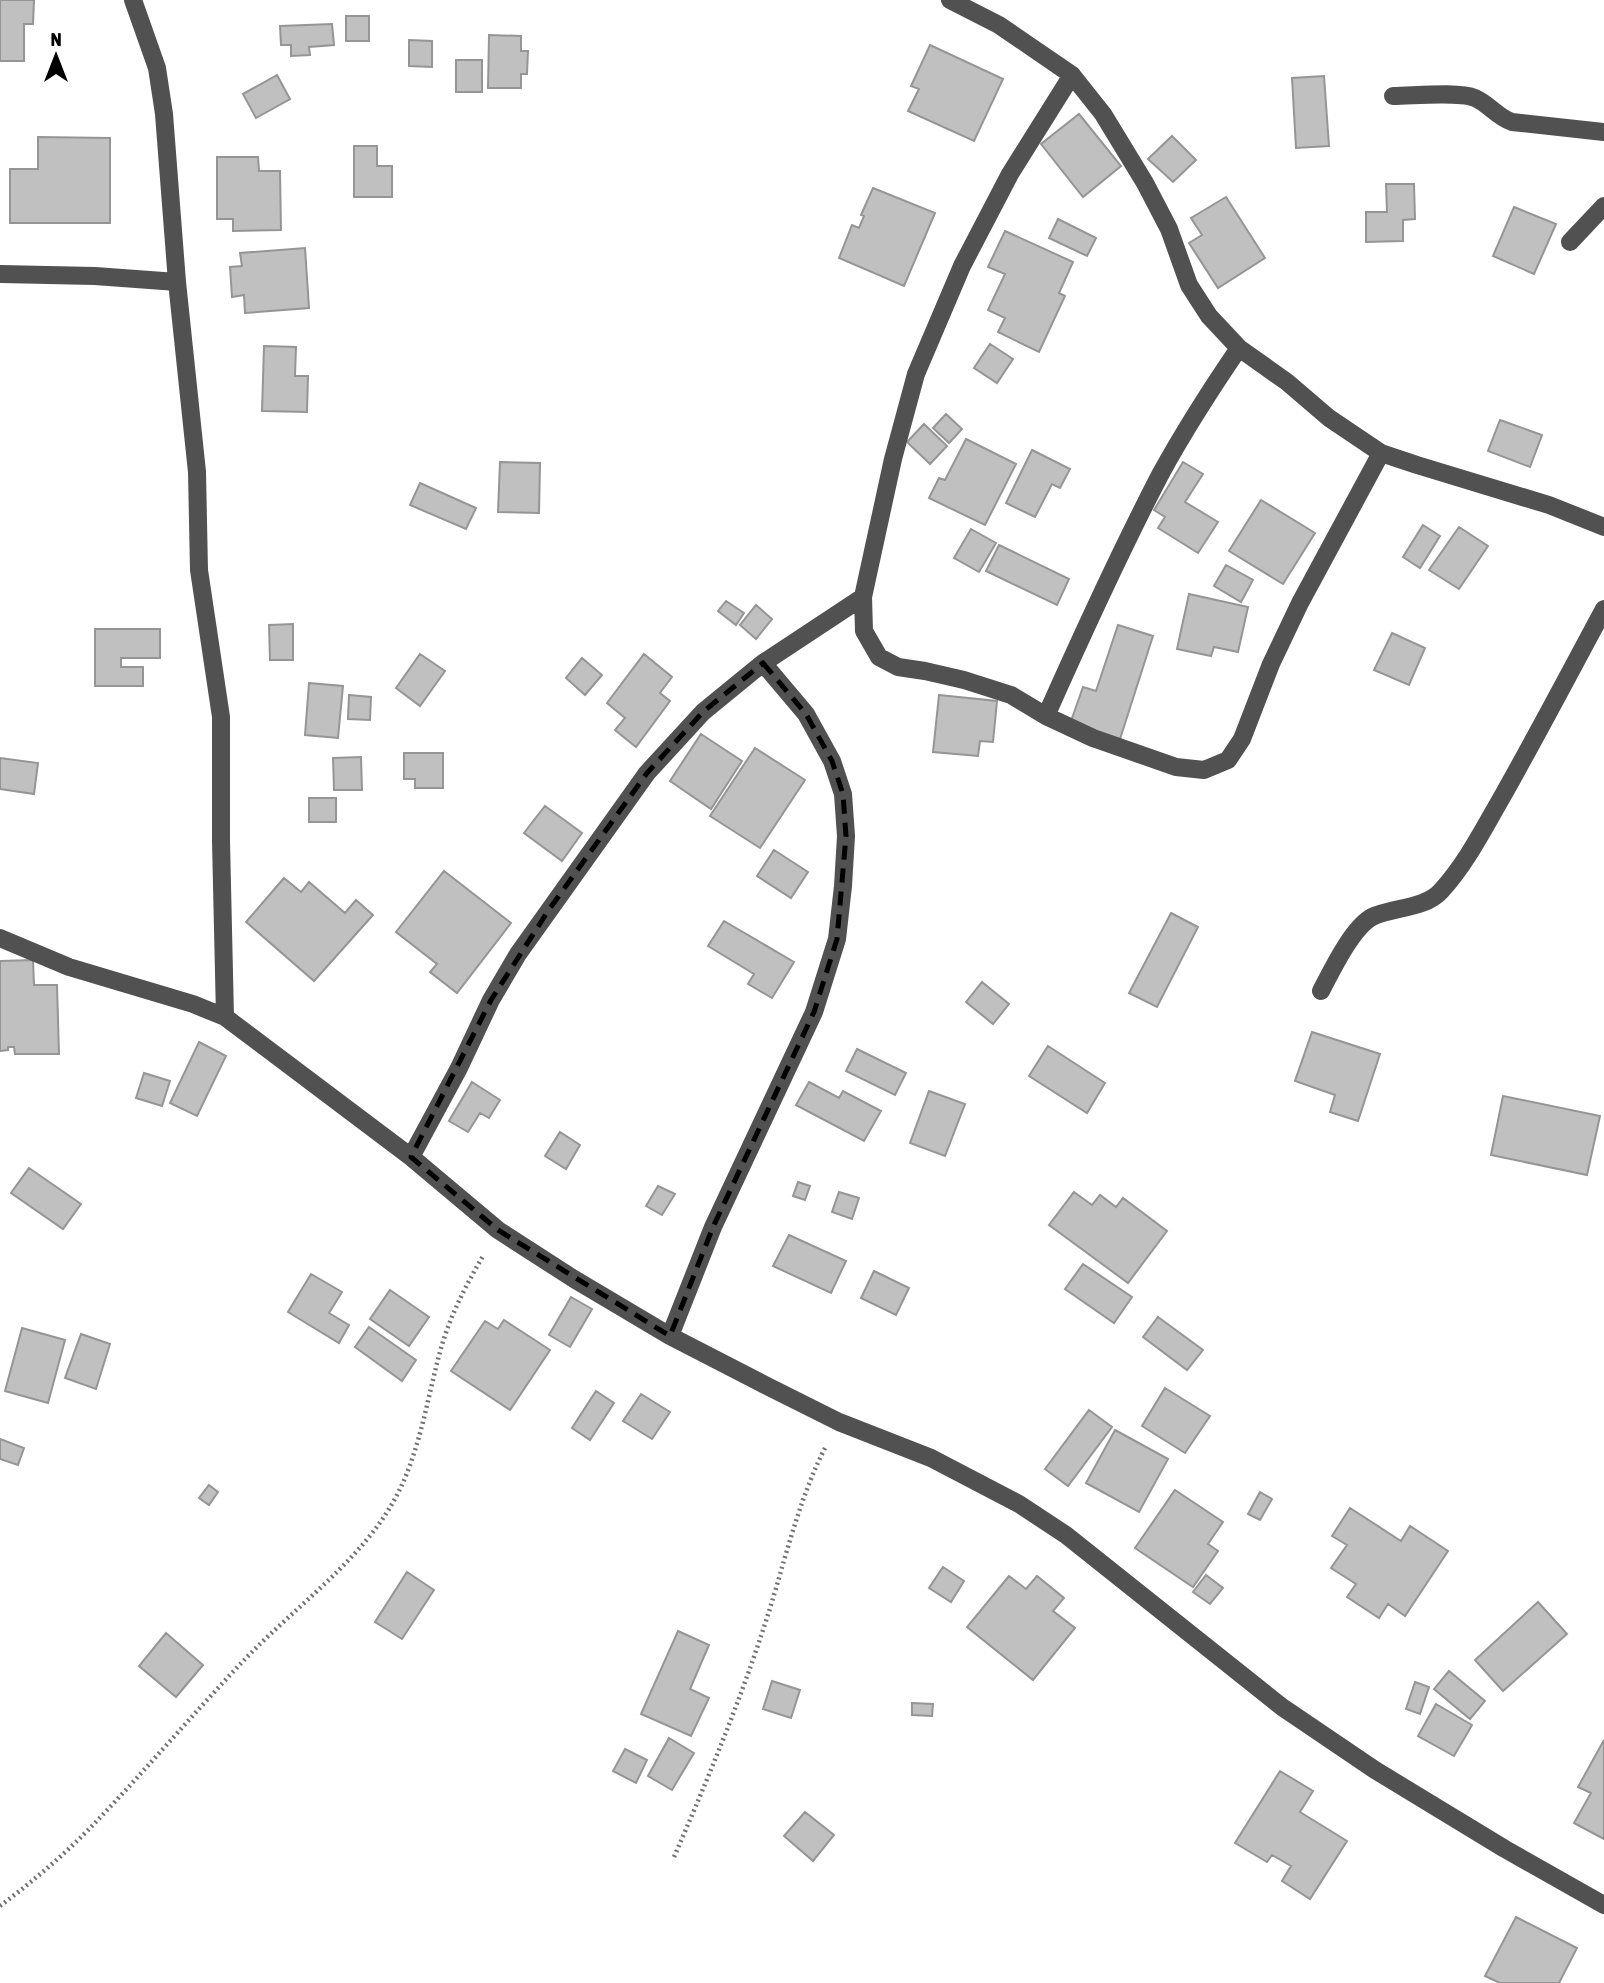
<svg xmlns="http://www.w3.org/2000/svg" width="1604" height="1983" viewBox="0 0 1604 1983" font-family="'Asap Condensed',sans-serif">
<rect width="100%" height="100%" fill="#fff"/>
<!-- building -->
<path fill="#c0c0c0" stroke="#959595" stroke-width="2" d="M0 0H34L33 24H24V61H0Z
M346 16H369V41H346Z
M332 24 334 45 309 47 310 55 291 56V45H281L280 26Z
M489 35 521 36V51H528L527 74H521V88H488Z
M409 40 432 41V67L409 66Z
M930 45 1003 79 974 141 908 111 919 89 911 86Z
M456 60H482V92H456Z
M277 75 290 99 256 118 243 94Z
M1324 76 1329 146 1296 148 1292 78Z
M1079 114 1121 166 1083 197 1041 144Z
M1172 136 1196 160 1173 182 1148 159Z
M38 137 110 138V223H10V169H38Z
M354 146H377V166H392V197H354Z
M217 157H258L259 171H280L281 230 233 231V219H217Z
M1386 184H1414L1415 219 1403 220V241L1366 242V212H1387Z
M873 188 935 213 904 286 839 258 852 225 859 228 864 216 861 215Z
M1226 197 1265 258 1218 288 1189 243 1202 235 1191 218Z
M1514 207 1556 224 1534 274 1493 256Z
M1058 219 1096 238 1087 256 1049 238Z
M1005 231 1073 262 1059 293 1065 296 1039 352 998 332 1005 318 988 310 1005 274 988 267Z
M305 248 309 308 245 313 244 295 232 297 230 267 242 266 240 253Z
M990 344 1013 359 997 383 974 368Z
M264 346 296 347 295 376H308L307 412 262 411Z
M946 414 962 429 949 443 933 428Z
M1500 420 1542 435 1530 467 1488 451Z
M924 424 947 446 930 464 907 442Z
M966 439 1016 464 985 525 929 498 939 478 945 480Z
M1032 450 1070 469 1060 488 1052 484 1035 517 1006 503Z
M500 462 540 463 539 513 498 512Z
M1183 462 1203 474 1185 502 1218 522 1198 553 1158 528 1165 517 1154 510Z
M420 483 476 508 466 529 410 505Z
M1261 500 1315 533 1283 584 1229 551Z
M1423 525 1440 536 1420 568 1403 557Z
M1459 527 1488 546 1459 589 1429 570Z
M971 529 996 543 979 572 954 558Z
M999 545 1069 579 1057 605 986 571Z
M1226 565 1253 580 1241 602 1214 586Z
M1189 594 1248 607 1238 652 1214 647 1211 656 1177 649Z
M726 601 744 613 736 625 718 611Z
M756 605 772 619 756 639 740 625Z
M293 624V660H270L269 625Z
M1118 625 1153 636 1120 739 1070 724 1083 687 1096 691Z
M95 629H160V658H121V667H143V686H95Z
M1392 633 1425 648 1409 685 1374 670Z
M420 654 445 671 420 706 396 688Z
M644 654 672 677 660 693 670 701 636 747 615 730 625 718 607 703Z
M582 658 602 675 585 695 566 678Z
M309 683 343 686 338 738 305 735Z
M349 695 371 697 370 720 348 719Z
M939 695 997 701 993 742 980 741 978 756 933 752Z
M701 734 742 761 711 809 670 781Z
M755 748 805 780 760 848 710 816Z
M404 753H443V788H415V779H404Z
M361 757 362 790H334L333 758Z
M0 758 38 763 34 794 0 789Z
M309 798H336V822H309Z
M545 806 582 833 562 861 524 833Z
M774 850 808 872 791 898 757 876Z
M444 871 511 923 457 993 430 972 437 964 396 932Z
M284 878 301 892 309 882 345 913 356 900 373 915 314 981 246 922Z
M1171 913 1198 927 1157 1007 1129 993Z
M724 921 794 962 772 998 748 984 754 974 708 946Z
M33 960 34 985H57L59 1054H15L14 1047H8V1050L0 1051V961Z
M982 982 1009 1004 993 1024 966 1002Z
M1312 1032 1380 1054 1358 1121 1330 1112 1335 1095 1295 1081Z
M199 1042 226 1056 197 1116 170 1103Z
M1048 1046 1105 1083 1087 1113 1029 1076Z
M857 1049 906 1073 895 1095 846 1071Z
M144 1073 170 1081 162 1106 136 1098Z
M472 1082 500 1100 489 1118 480 1113 468 1132 449 1121Z
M809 1082 839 1098 843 1091 881 1111 864 1141 796 1105Z
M929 1091 965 1104 945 1156 910 1143Z
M1503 1096 1600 1116 1587 1175 1491 1155Z
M560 1132 580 1145 566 1169 545 1156Z
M29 1168 81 1204 63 1229 11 1193Z
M798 1182 810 1186 805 1200 793 1196Z
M658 1186 675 1194 662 1215 646 1206Z
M839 1192 859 1198 852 1219 832 1212Z
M1074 1192 1092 1205 1100 1195 1116 1207 1123 1198 1167 1231 1128 1283 1049 1225Z
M789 1235 846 1261 831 1293 773 1266Z
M1083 1264 1132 1297 1114 1323 1065 1289Z
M874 1271 909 1288 896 1315 861 1298Z
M311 1274 342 1292 329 1313 349 1325 339 1343 288 1312Z
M390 1290 429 1317 409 1346 370 1319Z
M571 1297 592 1309 570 1347 549 1335Z
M1158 1317 1203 1350 1187 1370 1143 1337Z
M504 1320 550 1350 510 1410 451 1371 485 1321 498 1329Z
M369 1327 416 1360 402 1381 355 1347Z
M22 1328 65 1340 48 1403 5 1391Z
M81 1334 110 1344 96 1389 65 1378Z
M1165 1388 1210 1416 1185 1453 1142 1426Z
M596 1391 614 1403 590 1440 572 1428Z
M641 1394 670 1412 652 1439 623 1421Z
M1089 1410 1112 1427 1068 1486 1045 1469Z
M1115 1430 1168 1459 1139 1512 1086 1483Z
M0 1439 24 1448 18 1465 0 1459Z
M209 1485 218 1492 209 1505 199 1498Z
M1175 1490 1223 1522 1208 1544 1218 1551 1193 1587 1135 1548Z
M1260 1492 1272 1499 1260 1520 1248 1514Z
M1350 1508 1401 1541 1410 1526 1448 1551 1405 1616 1388 1604 1379 1618 1347 1597 1356 1584 1331 1568 1347 1545 1332 1536Z
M943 1567 964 1581 951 1602 929 1588Z
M407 1572 434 1590 402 1639 375 1622Z
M1206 1575 1223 1588 1210 1604 1193 1592Z
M1009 1576 1026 1589 1037 1576 1064 1598 1053 1611 1075 1628 1033 1680 967 1627Z
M1538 1602 1567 1634 1503 1691 1475 1660Z
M678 1631 709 1645 690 1689 709 1698 691 1736 641 1714Z
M166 1633 203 1665 176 1697 139 1666Z
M1449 1671 1485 1701 1470 1719 1434 1689Z
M772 1681 800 1690 791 1718 763 1709Z
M1415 1682 1429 1687 1420 1714 1406 1709Z
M912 1703 933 1704 932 1716 912 1715Z
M1436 1704 1472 1725 1454 1756 1418 1736Z
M669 1738 694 1753 672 1790 648 1776Z
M1604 1740V1839L1574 1823 1591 1793 1578 1787Z
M625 1749 647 1760 636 1783 613 1771Z
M1280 1771 1313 1791 1300 1812 1347 1841 1310 1899 1282 1881 1291 1866 1272 1855 1267 1862 1235 1843Z
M805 1812 834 1835 813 1861 784 1836Z
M1516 1917 1577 1948 1559 1983H1500L1485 1976Z"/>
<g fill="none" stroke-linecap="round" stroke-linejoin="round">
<!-- path -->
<path stroke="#737373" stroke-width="4.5" stroke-dasharray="2 3.5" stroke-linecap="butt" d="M674 1857C707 1781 739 1704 765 1624 784 1566 797 1503 825 1448
M0 1906C32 1882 64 1855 92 1826 146 1770 196 1710 250 1654 296 1607 359 1561 392 1504 419 1458 426 1403 440 1352 449 1318 465 1287 483 1256"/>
<!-- minor -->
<path stroke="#515151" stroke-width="18" d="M133 0 157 68 164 114 177 282 197 472 199 570 221 717V841L225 1017
M950 0 999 25 1072 75 1103 114 1145 183 1169 229 1189 285 1209 316 1239 348 1287 382 1329 418 1381 453 1417 465 1549 505 1604 527
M1072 75 1010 174 962 266 916 374 893 459 863 597 864 631 879 657 898 667 925 671 964 680 1011 695 1046 716 1093 738 1176 767 1204 770 1228 760 1242 739 1271 664 1300 603 1381 453
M1393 96C1413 96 1458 91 1475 98 1489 104 1497 117 1512 122L1604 132
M1570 242 1604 206
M0 274 95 276 177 282
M1046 716C1082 635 1119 554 1160 475 1184 431 1211 389 1239 348
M0 938 69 967 193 1004 225 1017 411 1157 498 1230 574 1279 670 1336 767 1386 839 1422 931 1458 1019 1504 1066 1535 1282 1707 1375 1770 1505 1849 1604 1905
M1321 991C1332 970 1352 928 1372 917 1393 907 1425 909 1441 891 1466 864 1484 828 1502 797 1537 735 1570 672 1604 609
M411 1157 459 1068 491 1000 518 954 647 773 703 712 763 663 863 597
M670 1336 713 1227 814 1012 837 939 843 886 846 836 843 794 832 761 806 714 763 663"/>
</g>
<!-- marked area -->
<path fill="none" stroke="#000" stroke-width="5" stroke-dasharray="14 9" stroke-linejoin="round" d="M763 663 806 714 832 761 843 794 846 836 837 939 814 1012 713 1227 670 1336 498 1230 411 1157 491 1000 548 911 647 773 703 712Z"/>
<!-- north arrow -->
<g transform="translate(56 56)" stroke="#ffffff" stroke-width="5" paint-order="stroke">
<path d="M0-5L12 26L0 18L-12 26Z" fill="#000000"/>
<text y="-10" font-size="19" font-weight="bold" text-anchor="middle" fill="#000000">N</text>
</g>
</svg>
